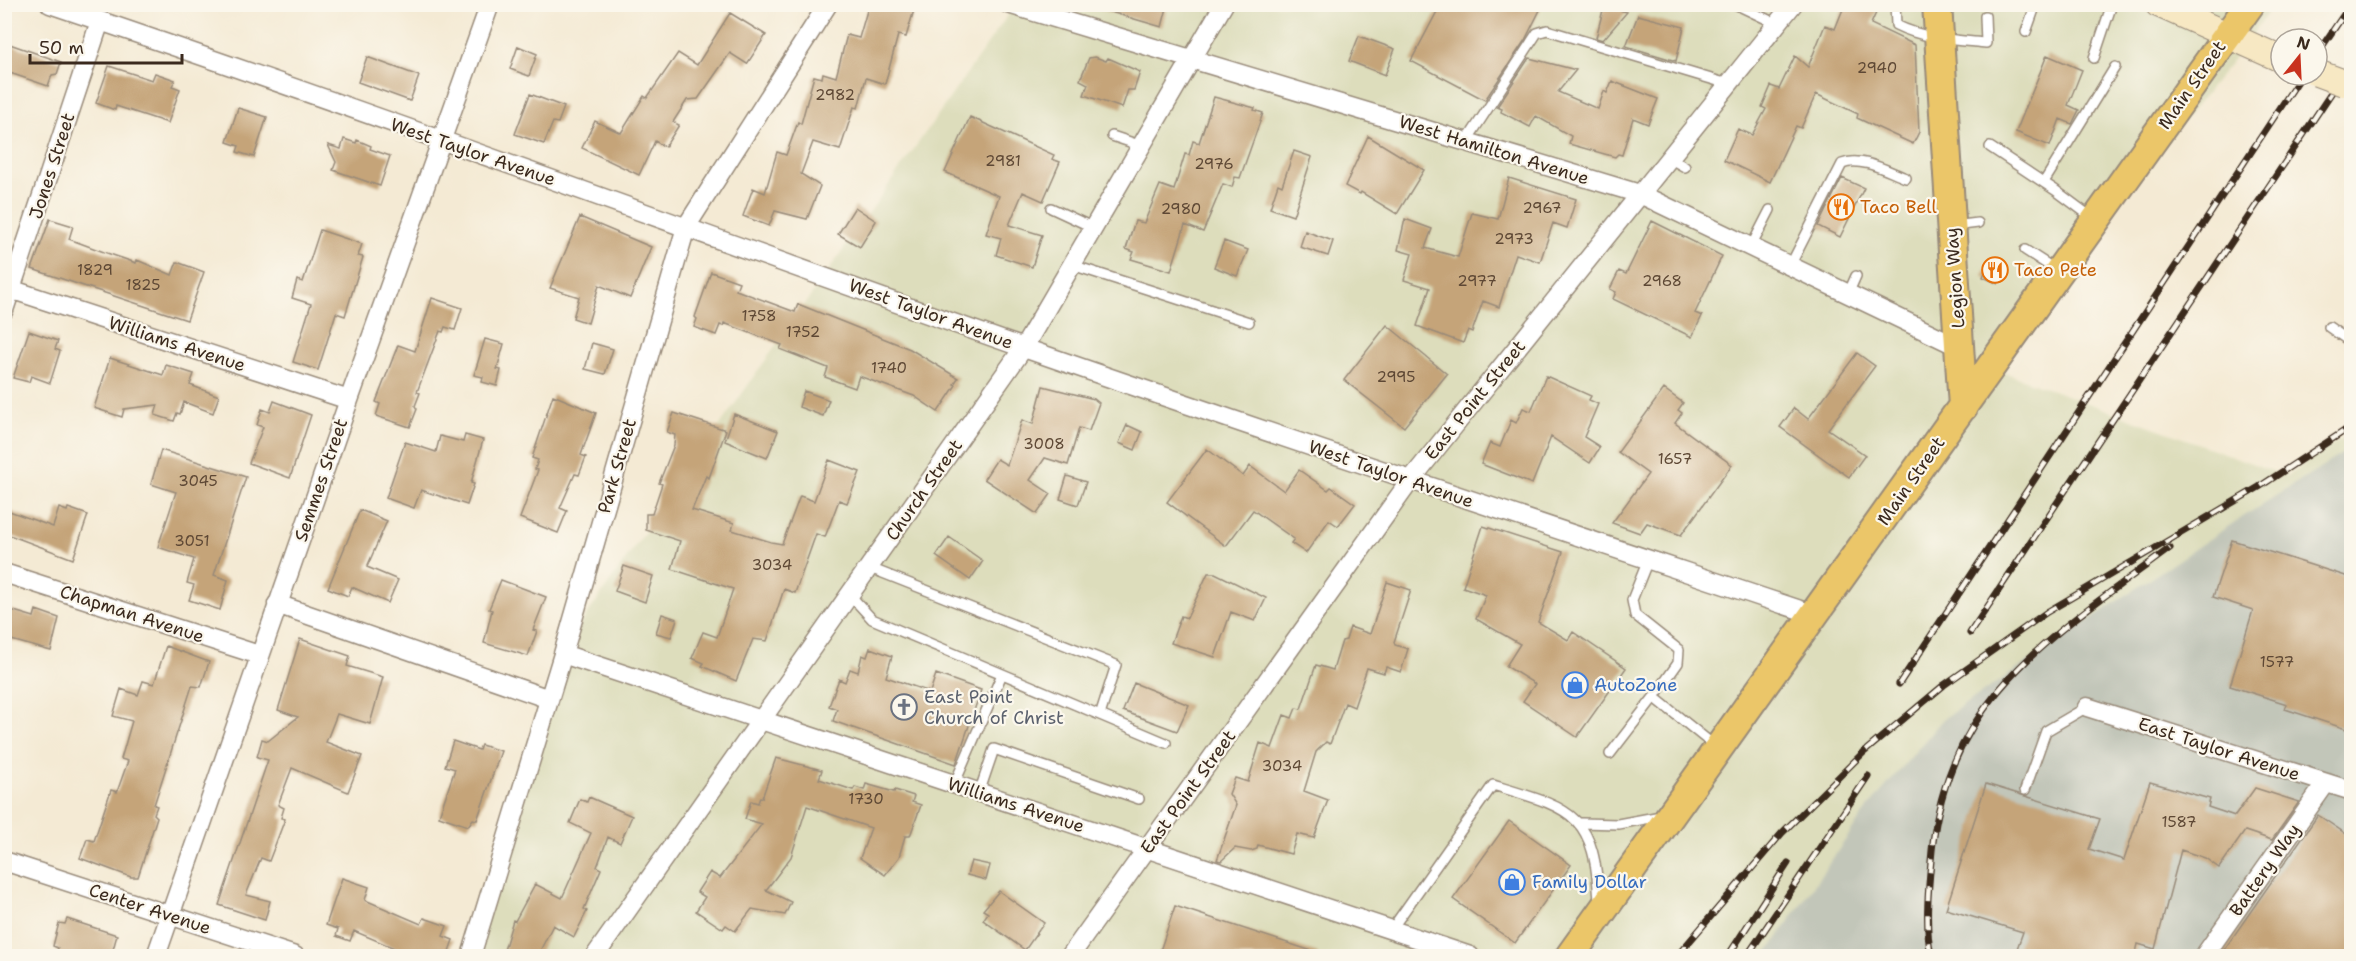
<svg xmlns="http://www.w3.org/2000/svg" width="2356" height="961" viewBox="0 0 2356 961" font-family="'Shantell Sans',sans-serif">
<rect width="100%" height="100%" fill="#fbf7ec"/>
<filter id="ink" filterUnits="userSpaceOnUse"><feTurbulence type="fractalNoise" baseFrequency=".0167" numOctaves="2"/><feDisplacementMap in="SourceGraphic" scale="12" xChannelSelector="R" yChannelSelector="G"/><feConvolveMatrix kernelMatrix="1 2 1 2 8 2 1 2 1" color-interpolation-filters="sRGB"/></filter>
<filter id="wash" filterUnits="userSpaceOnUse"><feTurbulence type="fractalNoise" baseFrequency=".008" numOctaves="4" result="noise"/><feDisplacementMap in="SourceGraphic" scale="24" xChannelSelector="R" yChannelSelector="G"/><feGaussianBlur stdDeviation="1.35" result="paint"/><feColorMatrix in="noise" values="0 0 0 0 0 0 0 0 0 0 0 0 0 0 0 0 0 1.4 0 .05"/><feComposite in="paint" operator="in"/></filter>
<g filter="url(#wash)">
<rect width="100%" height="100%" fill="#f4ead4"/>
<!-- built -->
<path fill="#ddddbc" d="M1015 5H2273L2244 46 1987 366 2286 476 2351 432V956H474L558 656Z"/>
<!-- industrial -->
<path fill="#c2c6b9" d="M2351 448V956H1765L1867 809 1943 719 2221 531Z"/>
<g id="blocks">
<!-- building -->
<path fill="#c5a479" d="M869 4H895L914 10 906 37 898 35 885 84 866 78 858 108 854 107 840 150 813 142 801 174 820 186 807 219 775 211 769 226 743 216 753 188 765 193 777 152 786 155 798 122 801 124 814 76 822 78 823 73 836 77 847 35 859 38Z
M1101 4H1168L1162 27 1100 9Z
M1441 4H1543L1525 40 1485 100 1411 61Z
M1845 4H1880L1871 24 1915 45 1919 132 1913 144 1857 118 1858 114 1816 94 1801 128 1796 126 1770 182 1724 160 1738 129 1752 135 1766 109 1762 107 1771 86 1779 89 1795 56 1808 67 1825 25 1835 29Z
M1604 6 1627 12 1603 40 1596 38Z
M730 13 766 35 747 64 730 53 698 99 687 100 673 122 679 125 665 147 655 141 639 175 582 148 595 121 621 133 644 96 647 98 678 53 697 65Z
M1638 15 1684 27 1676 61 1626 46Z
M1359 36 1395 49 1385 75 1349 61Z
M4 42 61 62 57 74 52 75 48 86 4 71Z
M518 46 537 54 529 76 510 69Z
M2047 55 2082 70 2068 105 2079 110 2072 124 2060 119 2050 146 2016 132Z
M367 57 419 76 410 101 358 82Z
M1095 57 1106 61 1108 58 1140 72 1134 90H1128L1122 108 1084 95 1088 84 1080 80 1089 58Z
M1529 58 1576 70 1558 92 1598 109 1604 91 1607 93 1612 81 1658 99 1648 124 1633 118 1622 155 1618 154 1615 157 1569 144 1571 136 1536 116 1530 127 1501 112 1502 109 1497 107Z
M109 66 152 80 155 73 175 80 172 86 180 89 168 123 116 106 115 110 96 103Z
M530 94 564 107 558 123 553 122 544 144 515 134Z
M1214 97 1255 108 1254 110 1263 113 1240 178 1235 177 1232 187 1223 184 1203 232 1185 225 1171 271 1131 259 1134 252 1126 249 1135 221 1144 223 1160 185 1174 190 1185 154 1189 155 1193 141 1199 143Z
M238 108 267 117 254 157 237 152 239 146 227 142Z
M970 117 1054 155 1052 159 1060 162 1043 201 1023 192 1009 225 1042 235 1032 267 996 255 1001 238 986 234 999 196 945 172Z
M1368 136 1424 170 1397 214 1361 192 1360 194 1345 186Z
M344 139 356 143 357 140 371 146 370 149 390 156 380 186 333 170 336 162 328 145 341 149Z
M1294 151 1312 157 1293 216 1270 208 1278 184 1282 186Z
M1509 178 1576 199 1567 228 1553 223 1540 262 1516 254 1499 307 1483 301 1472 332 1468 330 1463 343 1417 326 1430 288 1404 280 1412 254 1398 250 1405 219 1432 229 1425 248 1458 257 1472 213 1498 219Z
M1842 178 1864 188 1840 237 1818 226Z
M855 207 876 221 860 247 838 234Z
M580 217 651 247 630 298 599 285 588 323 573 318 579 297 550 288Z
M50 219 73 226 69 239 104 252 136 263 137 260 172 275 177 262 204 272 187 320 32 269Z
M1652 221 1722 256 1695 313 1702 316 1692 337 1613 299 1616 292 1610 289 1619 271 1626 274Z
M320 230 362 244 358 256 363 257 345 316 336 313 318 370 293 362 311 304 292 298 297 280 303 282Z
M1305 231 1333 241 1328 256 1300 247Z
M1224 241 1248 250 1237 276 1214 267Z
M1991 258 2006 265 1998 284 1983 277Z
M711 272 739 282 736 290 795 312 798 304 910 349 958 378 954 384 956 385 938 412 914 396 859 376 855 388 825 377 828 368 780 349 782 345 724 323 723 326 720 325 716 335 694 327 697 319 695 317Z
M432 298 462 308 455 330 445 327 443 332 440 331 417 392 420 393 415 406 417 409 410 427 376 416 380 404 376 402 398 345 415 351Z
M1387 325 1447 374 1404 427 1344 380Z
M29 331 58 341 55 349 60 351 50 383 31 376 29 382 13 378Z
M485 339 504 344 497 369 501 370 497 386 482 382 483 377 474 375Z
M592 343 613 349 605 374 585 369Z
M1857 353 1875 366 1828 429 1865 455 1849 477 1780 427 1794 408 1808 419Z
M110 358 163 375 166 365 194 374 190 385 219 396 213 413 184 402 180 414 177 413 174 421 155 415 158 405 124 409 122 417 94 408Z
M1546 376 1591 396 1589 400 1598 404 1584 437 1600 447 1590 463 1551 437 1532 484 1481 464 1490 443 1500 447 1511 420 1516 423 1523 408 1531 411Z
M1043 386 1094 399 1099 403 1089 431 1079 428 1068 465 1045 458 1030 480 1051 494 1037 514 984 479 997 459 1007 465 1022 420 1033 424Z
M1664 389 1683 403 1678 410 1682 413 1675 423 1732 465 1681 535 1647 523 1640 533 1612 523 1648 474 1618 452Z
M804 391 829 400 823 416 799 407Z
M553 395 596 413 581 455 586 457 579 475 575 474 560 508 567 511 558 533 520 518 538 470 535 469 538 460 532 458Z
M274 401 311 415 290 478 249 463 263 427 257 425 262 409 270 412Z
M674 413 726 430 709 478 706 476 692 510 734 523 732 530 771 542 782 544 800 496 814 501 829 460 860 472 847 503 839 500 825 537 816 534 795 593 784 589 767 641 753 639 736 681 702 666 704 663 692 658 703 632 717 637 733 589 672 569 680 541 646 530V514H652L662 484 659 483 674 445 675 435 667 432Z
M734 414 778 431 767 458 725 441Z
M1127 425 1142 432 1135 450 1119 443Z
M465 435 483 440 471 483 474 484 467 505 421 490 414 508 386 498 405 442 436 452 440 436 463 442Z
M1207 449 1243 476 1250 466 1284 491 1299 470 1328 490 1331 487 1355 504 1338 526 1329 520 1306 553 1291 543 1294 539 1253 510 1226 546 1167 502Z
M161 450 246 477 214 575 228 580 220 610 189 600 194 585 187 583 194 559 158 547 176 492 151 484Z
M1067 476 1086 482 1078 505 1060 499Z
M59 508 67 511 68 508 88 515 73 559 4 533V509L53 527Z
M360 510 387 521 367 567 398 580 388 603 352 587 348 596 328 588Z
M1483 526 1563 552 1538 622 1568 640 1573 632 1626 668 1577 737 1523 701 1535 684 1506 666 1520 644 1476 619 1486 595 1463 587Z
M949 537 983 561 970 580 936 556Z
M2232 540 2352 578V731L2285 709 2287 704 2230 686 2253 610 2213 597Z
M624 566 653 576 645 602 615 591Z
M1208 573H1215L1266 598 1255 621 1231 612 1215 657 1171 643 1181 616 1187 618Z
M501 580 546 597 533 630 537 631 528 656 484 643 492 610 489 609Z
M1387 582 1411 590 1394 642 1395 645 1408 649 1401 672 1386 667 1384 673 1367 668 1354 707 1345 703 1330 744 1326 742 1316 752 1304 791 1328 800 1314 838 1297 834 1291 854 1258 845 1257 849 1251 851 1235 848 1221 861 1217 860 1236 805 1229 794 1235 778 1248 782 1260 743 1272 748 1284 715 1292 718 1296 708 1301 709 1316 665 1333 670 1342 641 1346 640 1350 627 1370 634Z
M4 608 34 617 36 610 59 618 51 651 4 638Z
M662 614 677 619 671 637 656 633Z
M300 639 350 656 347 666 383 677 370 724 337 714 326 742 362 756 348 792 292 768 278 805 284 808 281 818 285 819 269 861 261 858 246 895 270 901 265 920 219 905 268 760 257 757 262 739 268 741 298 717 278 710Z
M166 646 209 662 201 687 192 686 154 805 157 806 154 814 157 817 138 877H131L80 858 87 839 94 841 111 790 117 792 128 761 121 759 132 721 113 716 121 689 138 695 143 681 154 684Z
M870 648 892 656 886 677 930 692 936 674 981 690 956 764 833 721 837 709 829 706 839 679 845 682 850 669 858 672 862 655 867 657Z
M1134 683 1189 705 1177 731 1123 711Z
M453 741 479 750 481 745 501 751 477 820 473 819 468 826 439 816 455 769 445 766Z
M776 758 822 770 819 779 853 790 855 787 864 790 866 784 894 792 895 790 914 796 912 802 921 805 910 836H905L899 857 885 875 860 858 871 828 807 806 791 857 766 890 791 902 785 915 752 909 735 931 726 925 723 929 696 911 705 897 697 892 710 872 720 878 762 824 745 819 751 801 758 803 760 797 762 798Z
M2150 782 2210 799 2208 807 2235 816 2255 788 2299 802 2272 840 2245 831 2219 868 2205 858 2181 850 2155 949 2138 944 2135 957H2014L2023 932 1946 909 1986 784 2100 819 2089 849 2124 860Z
M589 797 632 816 620 843 608 837 597 867 601 869 584 909 587 911 574 937 553 925 537 957H502L513 920 515 921 535 884 562 898 591 833 570 823 580 799 587 802Z
M2318 815 2352 838V957H2219Z
M1509 821 1571 865 1515 943 1453 899Z
M971 861 990 865 986 880 967 875Z
M342 878 369 887 365 900 421 924 424 918 447 926 443 936 453 940 447 957H425L399 950 354 931 350 941 336 936 338 929 326 925Z
M999 891 1044 923 1025 950 983 920 988 913 983 910Z
M1175 906 1318 953 1317 957H1158Z
M67 919 117 935 111 957H68L57 953 58 948 53 946 54 942 59 923 65 924Z"/>
</g>
</g>
<g filter="url(#ink)">
<use href="#blocks" fill-opacity="0" stroke="#988a79" stroke-width="1.5"/>
<g fill="none" stroke-linecap="round" stroke-linejoin="round">
<!-- service casing -->
<g stroke="#988a79" stroke-width="12">
<path id="service" d="M1735 4 1777 24
M1895 4 1896 25C1924 39 1955 40 1986 43L1985 16
M2026 32 2036 4
M2094 58 2112 4
M1112 136 1142 146
M1466 142 1537 33 1547 30 1728 84
M1990 147 2055 190 2094 219
M1669 158 1685 167
M2044 182 2115 67
M1051 208 1094 228
M1954 226 1978 223
M1751 247 1770 210
M2025 250 2056 270
M1072 265 1249 322
M1790 266 1842 164C1861 156 1887 171 1906 178
M1848 294 1856 276
M2329 327 2352 343
M1648 560 1632 600 1635 615 1679 650 1678 663 1654 697 1716 747
M851 596 872 619 1100 715 1116 665 870 568
M1100 715 1166 743
M1610 754 1654 697
M954 785 1002 674
M2025 790 2046 731 2087 707
M979 793 994 749 1139 799
M1581 823 1618 824 1661 816
M1391 930 1493 785C1572 809 1595 812 1599 903"/>
</g>
<!-- minor casing -->
<g stroke="#988a79" stroke-width="21">
<path id="minor" d="M50 4C377 114 699 234 1024 348 1287 440 1551 527 1815 615
M1008 4 1640 194 1959 347
M4 287 349 400
M4 310 100 21
M4 573 259 655
M277 604 549 699
M563 654 1470 956
M2087 707 2352 791
M4 861 295 956
M156 956 349 400 490 4
M471 956 563 654 686 227 828 4
M595 956 1024 347 1224 4
M1070 956 1410 481 1793 4
M2204 956 2326 783"/>
</g>
<!-- secondary casing -->
<g stroke="#988a79" stroke-width="28">
<path id="secondary" d="M2158 4 2281 59"/>
</g>
<!-- primary casing -->
<g stroke="#988a79" stroke-width="32">
<path id="primary" d="M1937 4 1963 407
M1570 956 2250 4"/>
</g>
<!-- service -->
<use href="#service" stroke="#fff" stroke-width="9"/>
<!-- minor -->
<use href="#minor" stroke="#fff" stroke-width="18"/>
<!-- secondary -->
<use href="#secondary" stroke="#f7e8c3" stroke-width="26"/>
<!-- primary -->
<use href="#primary" stroke="#ebc669" stroke-width="28"/>
<!-- rail casing -->
<g stroke="#3b2a1e" stroke-width="7">
<path id="rail" d="M2317 54 2351 4
M1970 633 2352 62
M1899 684 2302 75
M1677 956 1782 833 1864 752 1944 685 2047 612 2259 487 2352 426
M1728 956 1788 863
M1747 956 1868 776
M1931 956C1925 926 1928 892 1931 861 1944 698 2051 637 2170 548"/>
</g>
<!-- rail -->
<use href="#rail" stroke="#fbf7ec" stroke-width="4.5" stroke-dasharray="14" stroke-linecap="butt"/>
<!-- secondary-bridge casing -->
<g stroke="#988a79" stroke-width="28" stroke-linecap="butt">
<path id="secondary-bridge" d="M2317 73 2344 83"/>
</g>
<!-- secondary-bridge -->
<use href="#secondary-bridge" stroke="#f7e8c3" stroke-width="26"/>
</g>
</g>
<!-- icons -->
<defs>
<g id="restaurant-ring" transform="scale(1.35)"><circle r="9.5" fill="#fbf7ec" stroke="#e8710a" stroke-width="1.5"/><path d="M-5-6h1v4h1v-4h1v4h1v-4h1v5L-1.5 .5V6h-2V.5L-5-1ZM5-6V6H3V1.5H1.5Q1.5-4 5-6Z" fill="#e8710a"/></g>
<g id="shop-ring" transform="scale(1.35)"><circle r="9.5" fill="#fbf7ec" stroke="#3f7fe0" stroke-width="1.5"/><path d="M-5-2.5h2.3a2.7 3.5 0 0 1 5.4 0H5L5.5 6h-11ZM-1.5-2.5h3a1.5 2.3 0 0 0-3 0Z" fill="#3f7fe0"/></g>
<g id="church-ring" transform="scale(1.35)"><circle r="9.5" fill="#fbf7ec" stroke="#6b7280" stroke-width="1.5"/><path d="M-1.2-6h2.4v3.5h3.3v2.4h-3.3V6h-2.4V-.1h-3.3v-2.4h3.3Z" fill="#6b7280"/></g>
</defs>
<g fill-rule="evenodd">
<use href="#restaurant-ring" x="1841" y="207"/>
<use href="#restaurant-ring" x="1995" y="270"/>
<use href="#shop-ring" x="1575" y="685"/>
<use href="#church-ring" x="904" y="707"/>
<use href="#shop-ring" x="1512" y="882"/>
</g>
<g text-anchor="middle" dominant-baseline="central" stroke-width="4.5" stroke-linejoin="round" paint-order="stroke">
<!-- number labels -->
<g font-size="15" fill="#5e4835">
<text x="1877" y="68">2940</text>
<text x="835" y="95">2982</text>
<text x="1003" y="161">2981</text>
<text x="1214" y="164">2976</text>
<text x="1542" y="208">2967</text>
<text x="1181" y="209">2980</text>
<text x="1514" y="239">2973</text>
<text x="95" y="270">1829</text>
<text x="1477" y="281">2977</text>
<text x="1662" y="281">2968</text>
<text x="143" y="285">1825</text>
<text x="759" y="316">1758</text>
<text x="803" y="332">1752</text>
<text x="889" y="368">1740</text>
<text x="1396" y="377">2995</text>
<text x="1044" y="444">3008</text>
<text x="1675" y="459">1657</text>
<text x="198" y="481">3045</text>
<text x="192" y="541">3051</text>
<text x="772" y="565">3034</text>
<text x="2277" y="662">1577</text>
<text x="1282" y="766">3034</text>
<text x="866" y="799">1730</text>
<text x="2179" y="822">1587</text>
</g>
<!-- street labels -->
<g font-size="18" fill="#3b2a1e" stroke="#fbf7ec">
<text transform="translate(2192 85) rotate(-55)">Main Street</text>
<text transform="translate(1494 150) rotate(17)">West Hamilton Avenue</text>
<text transform="translate(473 152) rotate(19)">West Taylor Avenue</text>
<text transform="translate(52 166) rotate(-72)">Jones Street</text>
<text transform="translate(1955 278) rotate(-94)">Legion Way</text>
<text transform="translate(931 314) rotate(20)">West Taylor Avenue</text>
<text transform="translate(177 344) rotate(18)">Williams Avenue</text>
<text transform="translate(1475 400) rotate(-51)">East Point Street</text>
<text transform="translate(617 466) rotate(-74)">Park Street</text>
<text transform="translate(1391 474) rotate(19)">West Taylor Avenue</text>
<text transform="translate(321 480) rotate(-71)">Semmes Street</text>
<text transform="translate(1911 481) rotate(-55)">Main Street</text>
<text transform="translate(924 490) rotate(-55)">Church Street</text>
<text transform="translate(132 614) rotate(18)">Chapman Avenue</text>
<text transform="translate(2219 749) rotate(18)">East Taylor Avenue</text>
<text transform="translate(1188 792) rotate(-54)">East Point Street</text>
<text transform="translate(1016 805) rotate(18)">Williams Avenue</text>
<text transform="translate(2265 870) rotate(-55)">Battery Way</text>
<text transform="translate(150 909) rotate(18)">Center Avenue</text>
</g>
<!-- food labels -->
<g font-size="18" fill="#c56008" stroke="#fbf7ec" text-anchor="start">
<text x="1860" y="207">Taco Bell</text>
<text x="2014" y="270">Taco Pete</text>
</g>
<!-- shop labels -->
<g font-size="18" fill="#366cbe" stroke="#fbf7ec" text-anchor="start">
<text x="1594" y="685">AutoZone</text>
<text x="1532" y="882">Family Dollar</text>
</g>
<!-- worship labels -->
<g font-size="18" fill="#5b616d" stroke="#fbf7ec" text-anchor="start">
<text x="924" y="697">East Point<tspan x="924" dy="21">Church of Christ</tspan></text>
</g>
</g>
<!-- margin -->
<rect width="2356" height="961" fill="none" stroke="#fbf7ec" stroke-width="24"/>
<!-- north arrow -->
<g transform="translate(2299 57) rotate(18)"><circle r="28" fill="#fbf7ec" stroke="#aea59a" stroke-width="1.5"/>
<path d="M0-4.5L10 22L0 15L-10 22Z" fill="#c8321e"/>
<text y="-9" font-size="16" font-weight="bold" text-anchor="middle" fill="#3b2a1e">N</text>
</g>
<!-- scale -->
<path d="M30 54v9h152v-9" fill="none" stroke="#3b2a1e" stroke-width="3"/>
<text x="39" y="54" font-size="18" fill="#3b2a1e" stroke="#fbf7ec" stroke-width="4.5" paint-order="stroke">50 m</text>
</svg>
